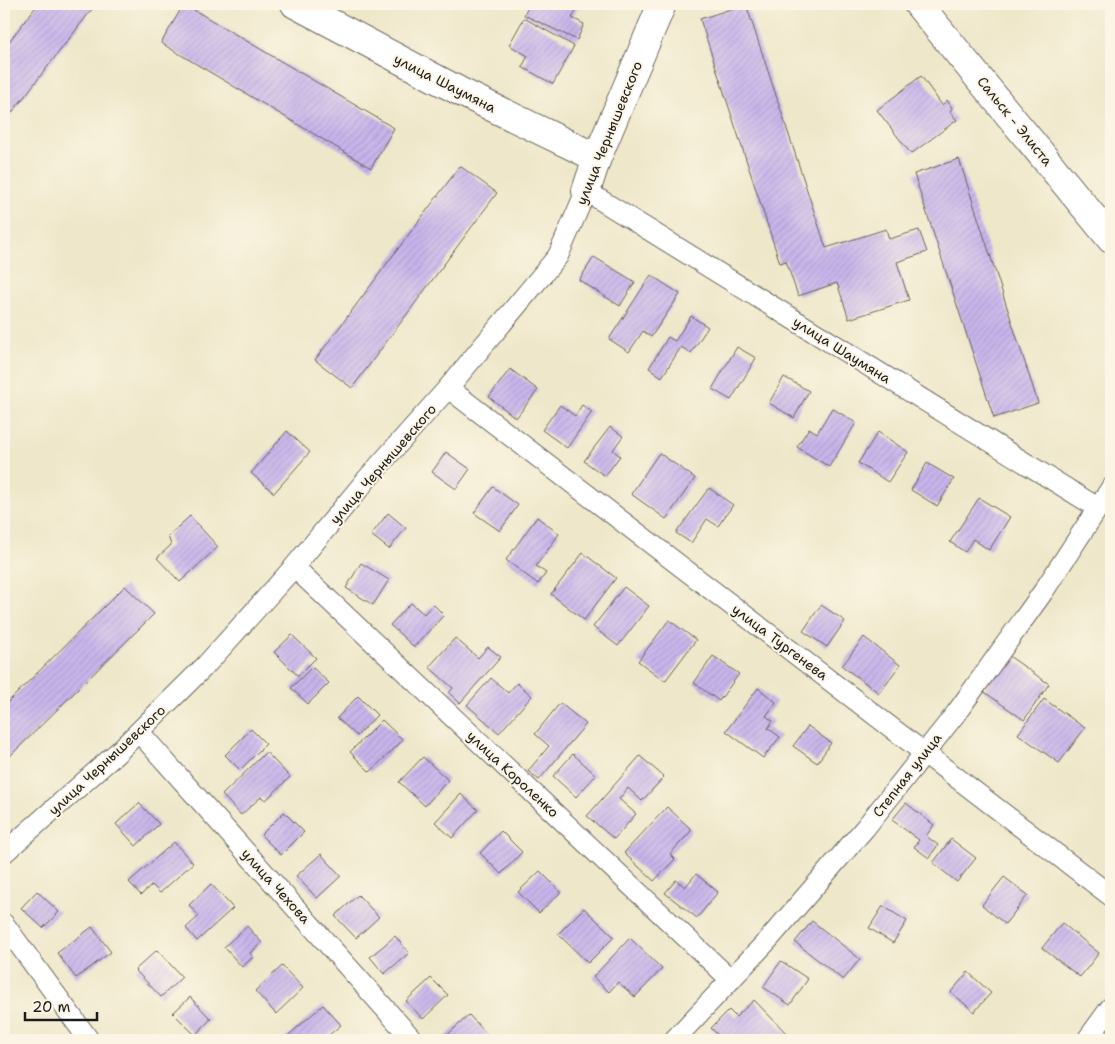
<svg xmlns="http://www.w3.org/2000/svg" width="1115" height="1044" viewBox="0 0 1115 1044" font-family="'Shantell Sans',sans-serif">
<defs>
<pattern id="building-hatch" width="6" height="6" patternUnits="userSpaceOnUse" patternTransform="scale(1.25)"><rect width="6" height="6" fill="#c8b5ec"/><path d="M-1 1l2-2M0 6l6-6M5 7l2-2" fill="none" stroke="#ab9bca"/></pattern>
</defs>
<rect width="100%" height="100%" fill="#fcf5e5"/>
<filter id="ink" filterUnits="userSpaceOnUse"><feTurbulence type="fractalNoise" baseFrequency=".02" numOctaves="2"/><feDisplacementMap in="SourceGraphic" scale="10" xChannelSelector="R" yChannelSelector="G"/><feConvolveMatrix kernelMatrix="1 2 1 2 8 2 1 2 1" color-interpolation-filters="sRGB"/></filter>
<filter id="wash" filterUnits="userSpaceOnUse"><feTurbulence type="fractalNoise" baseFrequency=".0096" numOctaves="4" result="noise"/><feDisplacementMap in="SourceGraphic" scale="20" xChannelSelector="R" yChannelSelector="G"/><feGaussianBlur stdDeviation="1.12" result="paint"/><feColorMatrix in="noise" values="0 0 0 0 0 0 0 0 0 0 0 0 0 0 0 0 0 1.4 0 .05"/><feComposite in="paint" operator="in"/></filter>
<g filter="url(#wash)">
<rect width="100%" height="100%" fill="#eee7c9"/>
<g id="blocks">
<!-- building -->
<path fill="url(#building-hatch)" d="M38 4H96L4 123V48Z
M184 4 394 128 371 168 161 43Z
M530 4H579L572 18 584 24 577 40 524 15Z
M746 4 826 248 886 229 889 239 919 230 927 252 897 262 909 300 849 319 837 283 798 296 786 261 780 263 700 19Z
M524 18 574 46 553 84 522 67 528 56 509 45Z
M921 76 942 105 947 100 952 108 950 112 957 120 911 154 877 110Z
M959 159 1038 403 994 418 914 174Z
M460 166 497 193 352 388 315 360Z
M594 257 635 282 620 306 579 280Z
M651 275 680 294 651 337 643 331 629 352 609 339Z
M691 316 708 327 691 353 681 347 662 377 649 368 668 337 675 341Z
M737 347 756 358 731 400 712 389Z
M510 369 538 390 516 418 489 397Z
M784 377 809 391 794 418 769 403Z
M560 405 575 416 582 405 592 412 567 448 542 430Z
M832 408 856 423 829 467 797 447 809 428 817 433Z
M610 427 623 436 613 450 620 456 605 476 584 461Z
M287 431 310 452 274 493 251 473Z
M878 432 908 452 888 482 858 463Z
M446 452 470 469 456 489 432 472Z
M659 453 695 478 666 519 631 494Z
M927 463 954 479 937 506 911 490Z
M493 487 518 505 500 531 474 513Z
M709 488 733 505 718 526 707 519 691 543 676 533Z
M979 498 1010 517 989 550 973 539 965 552 950 542Z
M388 513 406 528 389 549 371 535Z
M190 516 218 547 180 582 157 558 171 545 168 536Z
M537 517 559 534 536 566 546 573 538 584 506 560Z
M583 553 616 578 584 620 551 594Z
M361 563 389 580 373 605 346 588Z
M125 586 154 614 4 762V706Z
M624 587 649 606 618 646 593 627Z
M411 603 424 614 433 604 444 615 414 647 390 625Z
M821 605 845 621 827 647 803 631Z
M669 620 696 640 665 681 638 661Z
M292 635 316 658 298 676 274 652Z
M864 637 900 665 879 693 842 666Z
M455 638 478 658 488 647 501 657 460 703 449 693 453 688 429 667Z
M713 656 739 674 719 701 694 683Z
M1009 656 1049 684 1024 720 983 691Z
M312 667 329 683 308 704 291 688Z
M491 678 508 693 517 683 532 696 499 733 467 705Z
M758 688 776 702 766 716 773 721 768 728 780 737 763 758 726 731Z
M358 696 377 715 357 736 337 718Z
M1044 699 1085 728 1059 763 1018 734Z
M560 703 586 724 539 780 528 771 549 746 535 734Z
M382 720 403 740 370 772 350 752Z
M808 726 831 743 817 763 793 746Z
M251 729 266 744 240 770 225 755Z
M266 752 290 777 266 800 261 797 241 815 222 795Z
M573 754 596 775 576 797 553 776Z
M640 756 664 777 642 801 628 788 619 799 636 814 614 839 587 816Z
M423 757 448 780 425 806 399 782Z
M461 794 478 810 452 838 435 822Z
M139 803 159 824 136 846 116 824Z
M906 803 934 825 926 836 938 845 929 858 914 847 919 840 892 820Z
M667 807 692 830 670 854 675 859 654 881 624 853Z
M284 812 304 832 281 855 261 835Z
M501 831 522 852 501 874 480 853Z
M951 839 976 858 957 882 933 863Z
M174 842 193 863 160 893 152 885 141 895 129 882Z
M321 854 341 876 317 898 296 876Z
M540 871 561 892 539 913 518 892Z
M696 874 718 892 697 918 665 893 676 880 685 887Z
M1004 877 1028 895 1005 924 982 905Z
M211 884 233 908 197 941 186 928 199 916 189 905Z
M37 891 59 912 43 928 21 908Z
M358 895 379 917 356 938 335 916Z
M883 906 907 921 893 943 869 928Z
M584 908 614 937 588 963 558 934Z
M812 921 860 959 843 980 795 942Z
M1062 923 1099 953 1080 977 1042 948Z
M247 926 262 943 250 953 253 957 242 967 224 947Z
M92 927 111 952 76 978 57 953Z
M395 936 409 953 384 974 370 957Z
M630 938 662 969 635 997 618 982 609 992 593 977Z
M157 950 182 977 161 997 135 970Z
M781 961 808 979 790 1005 763 987Z
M282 966 303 988 276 1014 255 991Z
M968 972 991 993 974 1012 951 992Z
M431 978 448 995 423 1019 406 1001Z
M190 997 211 1019 195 1035 173 1013Z
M754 1000 793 1040H723L711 1028 729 1010 736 1017Z
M323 1005 341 1025 323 1040H283Z
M469 1015 488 1035 483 1040H442Z
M4 1031 10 1040H4Z"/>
</g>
</g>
<g filter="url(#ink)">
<use href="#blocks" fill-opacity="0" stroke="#666359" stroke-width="1"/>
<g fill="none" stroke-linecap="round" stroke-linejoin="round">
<!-- street casing -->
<g stroke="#666359" stroke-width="22">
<path id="street" d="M448 388 1111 896
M294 567 731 980
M139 732 413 1040
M4 853 117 753 205 666 294 567 367 479 448 388 558 256 586 191 1098 508
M4 924 89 1040
M674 1040 769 939 865 828 957 712 1043 592 1111 488
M1087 1040 1111 1007"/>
</g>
<!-- secondary casing -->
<g stroke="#666359" stroke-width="30">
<path id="secondary" d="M295 4 463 93 597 158
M586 191 597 158 662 4"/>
</g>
<!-- primary casing -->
<g stroke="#666359" stroke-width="30">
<path id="primary" d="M918 4 1111 239"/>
</g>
<!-- street -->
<use href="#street" stroke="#fff" stroke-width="20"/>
<!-- secondary -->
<use href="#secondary" stroke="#fff" stroke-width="28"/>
<!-- primary -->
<use href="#primary" stroke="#fff" stroke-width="28"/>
</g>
</g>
<g text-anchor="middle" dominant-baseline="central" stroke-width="4" stroke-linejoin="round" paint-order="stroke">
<!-- street labels -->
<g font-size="14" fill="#1c1c1c" stroke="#fcf5e5">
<text transform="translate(445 83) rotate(27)">улица Шаумяна</text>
<text transform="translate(1015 121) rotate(51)">Сальск - Элиста</text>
<text transform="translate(609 133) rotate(-68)">улица Чернышевского</text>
<text transform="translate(842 350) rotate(32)">улица Шаумяна</text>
<text transform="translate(383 464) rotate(-49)">улица Чернышевского</text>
<text transform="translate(780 642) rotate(37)">улица Тургенева</text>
<text transform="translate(107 760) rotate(-43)">улица Чернышевского</text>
<text transform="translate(513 774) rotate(43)">улица Короленко</text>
<text transform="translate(907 775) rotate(-52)">Степная улица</text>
<text transform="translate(276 886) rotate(48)">улица Чехова</text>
</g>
</g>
<!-- margin -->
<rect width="1115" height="1044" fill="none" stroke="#fcf5e5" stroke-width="20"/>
<!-- scale -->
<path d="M25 1012v8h72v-8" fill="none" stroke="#1c1c1c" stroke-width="2.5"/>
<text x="32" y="1012" font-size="15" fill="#1c1c1c" stroke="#fcf5e5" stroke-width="4" paint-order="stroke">20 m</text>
</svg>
